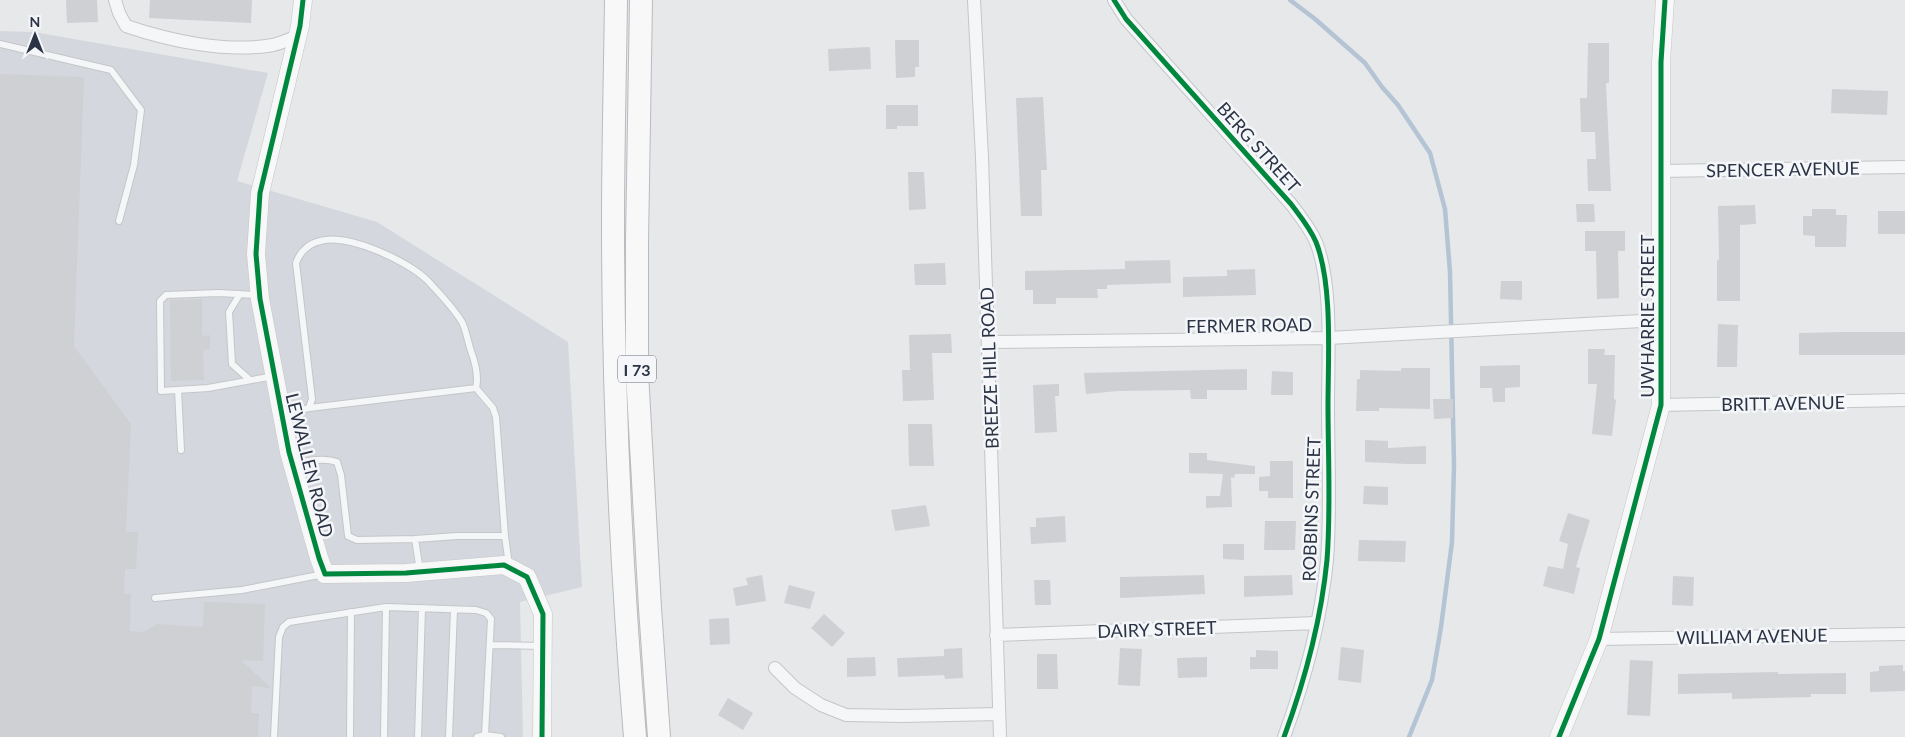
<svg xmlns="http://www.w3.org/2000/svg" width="1905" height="737" viewBox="0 0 1905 737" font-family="Lato,sans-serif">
<rect width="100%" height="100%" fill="#e6e8ea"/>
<!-- built -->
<path fill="#d4d7dd" d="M0 31 34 32 268 73 237 181 377 222 568 342 582 587 520 602 523 737H0Z"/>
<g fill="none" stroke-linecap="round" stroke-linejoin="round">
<!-- stream -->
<path stroke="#b4c4d5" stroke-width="4.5" d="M1290 0 1315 19 1365 63 1382 87 1398 105 1430 153 1445 209 1450 272 1454 465 1452 542 1441 627 1432 680 1409 737"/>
</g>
<!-- building -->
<path fill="#ced0d3" d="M66 0H97L98 22 67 23Z
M150 0H252L251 23 149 18Z
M895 40H919V67H915V77L896 78Z
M1588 43H1609V83H1606L1611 191H1588L1587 159H1596L1595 132H1581L1580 98H1587Z
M870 47 871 69 829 71 828 49Z
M0 74 84 77 74 346 131 424 126 532H138L136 569H125L124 594H131L130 631 144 632 157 624 203 627 204 602 265 604 263 661 241 660 271 688 252 686 251 713H259L258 737H0Z
M1832 89 1888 91 1887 115 1831 113Z
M1043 97 1047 170H1041L1042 216H1021L1016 98Z
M886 105H918V126H897V129H886Z
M908 172H924L926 209 909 210Z
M1576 204H1594L1595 222H1577Z
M1755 205 1756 224 1740 225V301H1717V260H1719L1718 206Z
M1812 209H1836V215H1847L1846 247H1815V236L1803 235V216H1812Z
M1878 211H1905V234H1878Z
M1585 231H1625V251H1618L1619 298 1597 299 1596 251H1585Z
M1170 260 1171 283 1107 285V289H1097L1098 298H1056V304H1033V290H1025V271L1125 269V261Z
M945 263 946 285H915L914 264Z
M1255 269 1256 295 1183 297V277L1227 276V270Z
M1501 281H1522V300L1500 299Z
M202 299V336L210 335V349L203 350 204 380 171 381 170 300Z
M1718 324 1738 325 1737 367H1717Z
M1843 332H1905V355H1799V333Z
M951 334 952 353H932L934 400 903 401 902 370H910L909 335Z
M1588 349H1605L1604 355H1615L1614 399 1616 400 1612 436 1592 434 1597 384H1588Z
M1520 365V387L1505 388V402H1493L1492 388H1480V366Z
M1401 368H1430V409L1379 408V411H1356L1357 379H1360V370L1401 371Z
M1247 369V390H1207V399H1191L1190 390 1118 391 1086 394 1084 373Z
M1272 371 1293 372V395H1271Z
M1059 384V396H1055L1057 432 1035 433 1033 385Z
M1433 399H1453V418L1434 419Z
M908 424H932L934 466H909Z
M1365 440 1388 441V448L1426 446V464H1407L1365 462Z
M1189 453H1207V460L1255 466V474H1235L1234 478 1231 477 1232 507 1206 508V496H1220L1223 474 1189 473Z
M1270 461H1293V498H1268V491H1259V477L1270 476Z
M1364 486 1388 487V505L1363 504Z
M926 505 930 526 895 531 891 510Z
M1568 513 1590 520 1576 567 1580 568 1574 594 1543 586 1548 566 1563 569 1568 544 1559 541Z
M1065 516 1066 542 1031 544 1030 527H1036V518Z
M1265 521H1296L1295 550H1264Z
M1359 540 1406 541 1405 562 1358 561Z
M1223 544H1244V560L1223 559Z
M762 575 766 601 736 606 733 588 748 585 746 578Z
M1204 575 1205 594 1120 598V577Z
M1292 575 1293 595 1244 597V576Z
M1673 576 1694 577 1693 606 1672 605Z
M1034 580H1050L1051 605H1035Z
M789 585 815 592 810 609 784 603Z
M824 614 845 633 832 647 811 628Z
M729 618 730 644 710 645 709 619Z
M1341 647 1364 650 1361 683 1338 680Z
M962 648 963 678 945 679 944 675 898 677 897 658 944 656V649Z
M1120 648 1142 649 1140 686 1118 685Z
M1256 650 1278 651V669H1250V657H1256Z
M1037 654H1057L1058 689H1037Z
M875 657 876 676 847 677V658Z
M1207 657V677L1178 678 1177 658Z
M1630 660 1653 661 1650 716 1627 715Z
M1903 665V671H1905V691L1870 692V672L1879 671V666Z
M1778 672V674L1846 673V694H1811V697L1732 699V693L1678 694V674Z
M728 698 753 713 743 730 718 715Z"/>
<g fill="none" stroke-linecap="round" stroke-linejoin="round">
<!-- lane casing -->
<g stroke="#c4c6c8" stroke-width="8">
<path id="lane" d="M0 44 111 70 141 110 134 165 119 221
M240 294 229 312 232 364 250 380
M258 295 219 293 166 295 160 301 161 391 208 388 274 376
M178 390 181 450
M283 414 309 408 312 399 296 263C300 252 308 244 320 241 348 233 408 261 428 281 439 293 453 307 462 322 466 330 468 342 471 351 475 362 479 376 476 388L309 408
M294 464C307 461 324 457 337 462L341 475 348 536 357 540 415 539 420 571
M505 536 509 565
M415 539 457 536H505L496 417 493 408 476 388
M155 598 242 590 324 574
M491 645 542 646
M274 737 279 637 283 627 289 622 386 607 476 610 486 613 491 619 485 735
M350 737 351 612
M384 737 386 607
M418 737 422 608
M449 737 454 610
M477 737 485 735 501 737"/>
</g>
<!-- street casing -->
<g stroke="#c4c6c8" stroke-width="14">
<path id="street" d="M115 0 119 13 126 26C170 41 226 53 273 45 281 43 290 39 298 36
M974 0 982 157 1000 737
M1114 0 1126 19 1291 204C1300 216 1310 228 1316 242 1333 285 1328 358 1328 405 1328 456 1331 510 1327 560 1321 621 1305 680 1284 737
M1661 171 1905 167
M989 342 1328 338 1660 320
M1661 405 1905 400
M996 635 1317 623
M1599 639 1905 634
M775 668 795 688 821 705 846 715 902 716 999 714"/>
</g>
<!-- secondary casing -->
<g stroke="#c4c6c8" stroke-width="19">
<path id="secondary" d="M303 0 300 26 260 193 256 254 260 299 289 452 319 558 325 574 406 573 504 565 527 577 543 614 542 737
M1559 737 1599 639 1661 405V62L1665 0"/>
</g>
<!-- highway casing -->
<g stroke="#b8bbbf" stroke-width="24">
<path id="highway" d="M616 0C615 74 613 149 613 223 613 395 621 566 635 737
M641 0 637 242V372L650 608 659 737"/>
</g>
<!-- lane -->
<use href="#lane" stroke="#f5f6f7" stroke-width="6"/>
<!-- street -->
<use href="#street" stroke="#f5f6f7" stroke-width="12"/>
<!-- secondary -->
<use href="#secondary" stroke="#f8f8f8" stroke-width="18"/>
<!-- highway -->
<use href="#highway" stroke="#f8f8f8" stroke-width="22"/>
<!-- cycleway casing -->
<g stroke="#f4f6f9" stroke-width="8">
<path id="cycleway" d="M303 0 300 26 260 193 256 254 260 299 289 452 319 558 325 574 406 573 504 565 527 577 543 614 542 737
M1114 0 1126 19 1291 204C1300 216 1310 228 1316 242 1333 285 1328 358 1328 405 1328 456 1331 510 1327 560 1321 621 1305 680 1284 737
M1559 737 1599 639 1661 405V62L1665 0"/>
</g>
<!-- cycleway -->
<use href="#cycleway" stroke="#00873e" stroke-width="5"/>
</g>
<g text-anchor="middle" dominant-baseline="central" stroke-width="5" stroke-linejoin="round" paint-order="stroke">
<!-- shield labels -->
<rect fill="#f4f6f9" stroke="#676e7b" stroke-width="1" x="618" y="355.5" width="38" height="27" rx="4"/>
<g font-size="16" font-weight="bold" fill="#2b3445">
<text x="637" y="369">I 73</text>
</g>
<!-- street labels -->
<g font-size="18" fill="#2b3445" stroke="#f4f6f9">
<text transform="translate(1259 147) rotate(48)">BERG STREET</text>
<text transform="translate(1783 169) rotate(-1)">SPENCER AVENUE</text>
<text transform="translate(1647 316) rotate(-90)">UWHARRIE STREET</text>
<text transform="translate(1249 325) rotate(-1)">FERMER ROAD</text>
<text transform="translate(989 368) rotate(-92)">BREEZE HILL ROAD</text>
<text transform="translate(1783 403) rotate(-1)">BRITT AVENUE</text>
<text transform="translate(310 465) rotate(76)">LEWALLEN ROAD</text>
<text transform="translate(1311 509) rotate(-88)">ROBBINS STREET</text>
<text transform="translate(1157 629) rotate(-2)">DAIRY STREET</text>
<text transform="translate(1752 636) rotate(-1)">WILLIAM AVENUE</text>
</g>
</g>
<!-- north arrow -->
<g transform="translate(35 35)" stroke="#f4f6f9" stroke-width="4" paint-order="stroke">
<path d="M0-4L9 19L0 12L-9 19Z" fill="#2b3445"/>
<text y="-8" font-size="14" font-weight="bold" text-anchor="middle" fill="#2b3445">N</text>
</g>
</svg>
